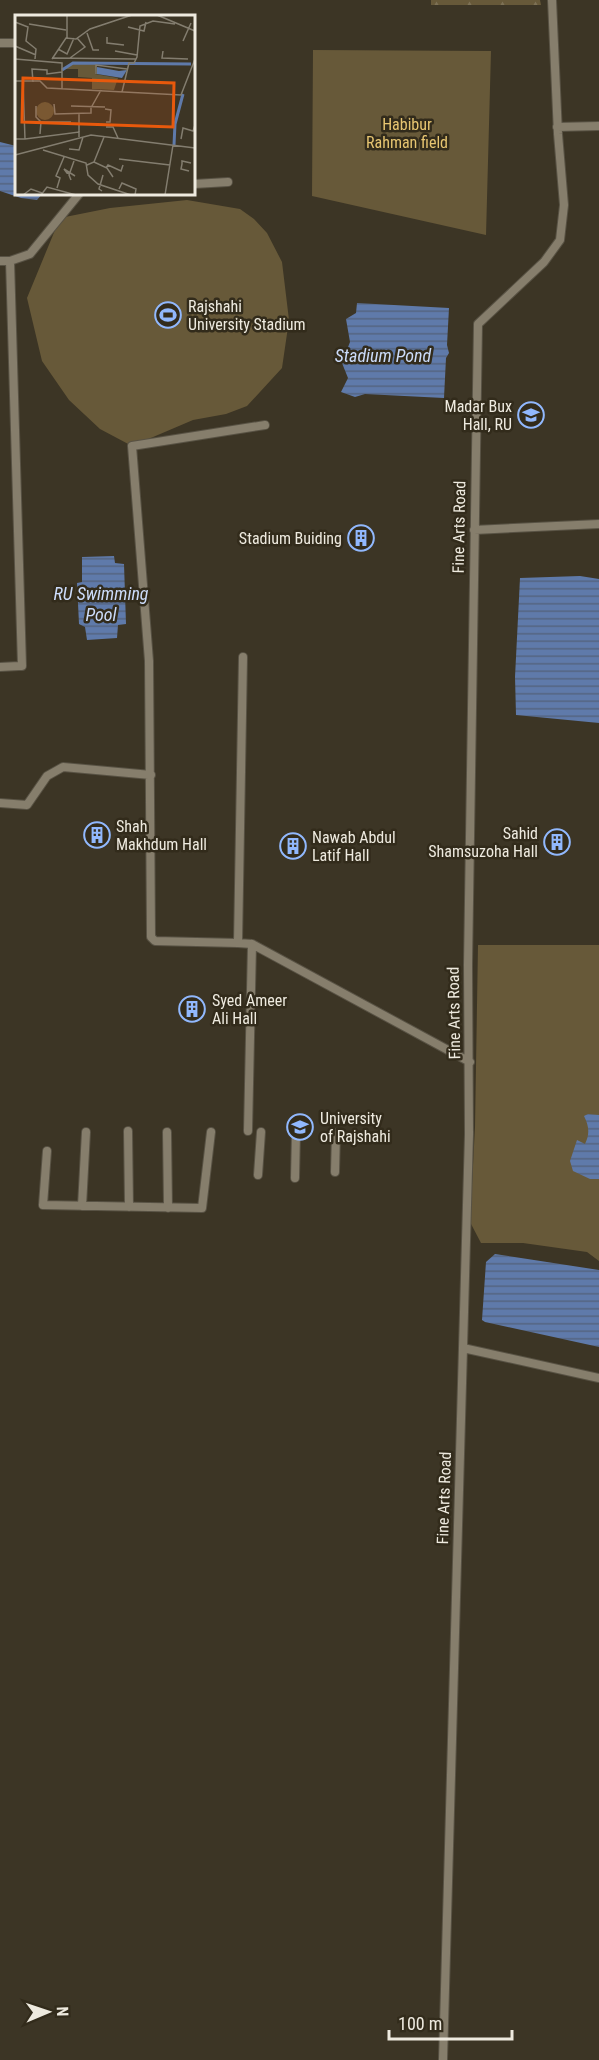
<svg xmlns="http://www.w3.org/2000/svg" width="599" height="2060" viewBox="0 0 599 2060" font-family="'Roboto Condensed',sans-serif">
<defs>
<pattern id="forest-firs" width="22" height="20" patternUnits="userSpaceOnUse" patternTransform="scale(1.5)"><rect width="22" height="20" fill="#675939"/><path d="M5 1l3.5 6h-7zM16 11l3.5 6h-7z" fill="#7d7155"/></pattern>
<pattern id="water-rules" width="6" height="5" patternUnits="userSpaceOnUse" patternTransform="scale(1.5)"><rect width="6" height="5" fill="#5f7aaa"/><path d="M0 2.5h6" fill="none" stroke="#556581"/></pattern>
</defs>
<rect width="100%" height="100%" fill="#3c3525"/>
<!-- green -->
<path fill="#675939" d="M313 50 491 51 486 235 312 196Z
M187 200 240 209 254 219 267 233 282 262 289 320 282 368 247 406 226 414 193 420 132 446 100 429 69 400 42 361 27 298 60 218 110 208Z
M478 945H599V1261L587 1252 523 1243H481L470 1222 475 1127Z"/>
<!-- forest -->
<path fill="url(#forest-firs)" d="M431 0H540L541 5H431Z"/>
<!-- water -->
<path fill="url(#water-rules)" d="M0 142 16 146V194H42L37 200 21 198 0 191Z
M357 303 449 308 447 345 449 353 446 358 444 398 365 394 355 397 341 392 348 378 342 363 350 342 346 319 356 313Z
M114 556 115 563 124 564 126 624 118 625 117 638 87 640 85 627 79 624 77 583 82 582V557Z
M580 576 599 579V723L516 715 515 677 520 578Z
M588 1114 599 1115V1179H590L573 1171 570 1161 577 1140 585 1144C590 1134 589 1126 584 1116Z
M495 1254 599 1270V1347L485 1322 482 1320 486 1262Z"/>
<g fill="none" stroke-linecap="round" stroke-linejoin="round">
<!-- street casing -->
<g stroke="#585244" stroke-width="10">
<path id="street" d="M0 43H16
M557 127 599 126
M194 184 228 182
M0 261H10L22 666
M10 261 30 254 79 194
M474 530 599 524
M243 657 238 943 252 944 248 1131
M0 667 19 666
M0 803 27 805 47 776 63 767 151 775
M238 943 155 941 151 937 149 661 132 446 265 425
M252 944 470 1062
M128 1131 129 1207
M167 1132 168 1208
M47 1151 43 1205 202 1208 211 1132
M335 1172 336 1133
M258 1175 261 1132
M295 1178 296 1133
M82 1206 86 1132
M463 1348 599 1378
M443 2060 469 1134 468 965 478 324 544 262 560 240 564 205 558 134 552 0"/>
</g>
<!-- street -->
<use href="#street" stroke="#867e6c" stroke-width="8"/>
</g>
<!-- icons -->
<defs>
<g id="stadium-ring" transform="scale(1.35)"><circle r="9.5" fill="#322b1b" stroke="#91b8fd" stroke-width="1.5"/><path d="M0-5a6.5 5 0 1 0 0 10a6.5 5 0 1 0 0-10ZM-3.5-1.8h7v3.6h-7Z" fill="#91b8fd"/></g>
<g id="university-ring" transform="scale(1.35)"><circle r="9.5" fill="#322b1b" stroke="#91b8fd" stroke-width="1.5"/><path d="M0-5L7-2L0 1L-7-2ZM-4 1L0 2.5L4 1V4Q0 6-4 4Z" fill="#91b8fd"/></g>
<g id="building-ring" transform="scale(1.35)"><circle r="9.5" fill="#322b1b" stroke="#91b8fd" stroke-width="1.5"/><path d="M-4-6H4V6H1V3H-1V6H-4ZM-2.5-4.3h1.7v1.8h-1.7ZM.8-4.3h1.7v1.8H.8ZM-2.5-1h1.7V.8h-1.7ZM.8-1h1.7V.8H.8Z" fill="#91b8fd"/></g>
</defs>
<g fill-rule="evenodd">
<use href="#stadium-ring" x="168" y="315"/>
<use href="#university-ring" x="531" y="415"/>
<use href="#building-ring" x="361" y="538"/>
<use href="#building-ring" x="97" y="835"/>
<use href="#building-ring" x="557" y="842"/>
<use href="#building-ring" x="293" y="846"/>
<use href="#building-ring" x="192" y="1009"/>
<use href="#university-ring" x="300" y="1127"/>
</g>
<g text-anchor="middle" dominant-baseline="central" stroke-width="5" stroke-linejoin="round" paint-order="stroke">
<!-- park labels -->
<g font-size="16" fill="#e7c571" stroke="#322b1b">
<text x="407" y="124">Habibur<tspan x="407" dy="18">Rahman field</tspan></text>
</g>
<!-- poi labels -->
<g font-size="16" fill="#eeeadf" stroke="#322b1b" text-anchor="start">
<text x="188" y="306">Rajshahi<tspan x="188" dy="18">University Stadium</tspan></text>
<text x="512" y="406" text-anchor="end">Madar Bux<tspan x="512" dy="18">Hall, RU</tspan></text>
<text x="342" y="538" text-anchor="end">Stadium Buiding</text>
<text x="116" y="826">Shah<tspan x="116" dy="18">Makhdum Hall</tspan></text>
<text x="538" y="833" text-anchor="end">Sahid<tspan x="538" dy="18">Shamsuzoha Hall</tspan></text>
<text x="312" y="837">Nawab Abdul<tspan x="312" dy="18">Latif Hall</tspan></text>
<text x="212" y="1000">Syed Ameer<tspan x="212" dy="18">Ali Hall</tspan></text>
<text x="320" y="1118">University<tspan x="320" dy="18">of Rajshahi</tspan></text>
</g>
<!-- street labels -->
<g font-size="16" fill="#eeeadf" stroke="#322b1b">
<text transform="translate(459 527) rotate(-89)">Fine Arts Road</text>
<text transform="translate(454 1013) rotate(-91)">Fine Arts Road</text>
<text transform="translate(444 1498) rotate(-88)">Fine Arts Road</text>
</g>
<!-- water labels -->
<g font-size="18" font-style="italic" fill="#ccdcfa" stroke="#322b1b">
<text x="383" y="355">Stadium Pond</text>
<text x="101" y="593">RU Swimming<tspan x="101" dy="21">Pool</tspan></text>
</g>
</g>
<!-- overview -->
<g transform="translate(15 15)">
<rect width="180" height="180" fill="#3c3525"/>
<path d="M55 49H81L80 59 103 63 99 75 77 74V63L63 62V54H50ZM21 96a9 9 0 1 1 18 0a9 9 0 1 1-18 0Z" fill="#675939"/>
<path d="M82 52 104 56 112 55 107 63 82 59Z" fill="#5f7aaa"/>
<path fill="none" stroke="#5f7aaa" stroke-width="3" d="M47 55 58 48 176 49M159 130 160 109 168 79"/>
<path fill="none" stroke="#837d6f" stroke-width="1.5" d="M142 0 180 16M0 7 13 12 11 26 21 34 20 44M14 9 51 15M113 12 129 16 131 7M72 18 78 35H84M92 22V28L109 30M52 23V0M168 26 176 8M0 31 21 40M43 34 52 39 59 23M100 36 122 40M148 36 147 43 173 44M37 43 121 44M55 43 70 32 62 23M0 44 47 48V74M37 44 51 23 61 24 75 14 117 0M81 59V50L112 54M0 66H25L32 73 166 80 180 44M18 67 17 54 32 55V59L47 57M107 77 114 48H119L122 42 125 11 138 6 160 9M39 89 40 99 76 98V92M21 91V102L26 107M56 91 90 92M77 91 86 75M90 94 96 95 95 107H91M64 98V117M91 112H98L103 123M25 119 26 107H56M1 124H10L8 67M10 124 64 117V122M166 124 168 113 178 116 180 110M54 134 64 135 68 122M28 135 71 148 73 160 83 169 116 180M0 140 76 120 180 133M104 144 155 150M79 147 92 153 98 162M72 150 79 147 89 122M91 153 93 150 106 156 108 150M174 156 166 154 167 149V146L176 148M54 157 52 158 49 154 60 161M56 165 54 160 59 146M42 173 45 163 41 161 49 142M104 174 107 168 121 174 120 180M87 176 84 174 88 160M8 180 16 174 27 178M26 180 32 172 61 180M150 180 158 130"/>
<path fill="#e8590c" fill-opacity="0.15" stroke="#e8590c" stroke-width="3" d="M8 63 159 68 158 112 7 107Z"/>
<rect width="180" height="180" fill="none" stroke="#eeeadf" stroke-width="3"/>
</g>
<!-- north arrow -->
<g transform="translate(48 2012) rotate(88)" stroke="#322b1b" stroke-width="4.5" paint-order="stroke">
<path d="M0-4.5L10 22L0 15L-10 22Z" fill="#eeeadf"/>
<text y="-9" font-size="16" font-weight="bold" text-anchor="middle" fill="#eeeadf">N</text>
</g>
<!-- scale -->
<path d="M389 2030v9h123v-9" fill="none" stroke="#eeeadf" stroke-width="3"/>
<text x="398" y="2030" font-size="18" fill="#eeeadf" stroke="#322b1b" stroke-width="4.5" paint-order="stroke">100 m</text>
</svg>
